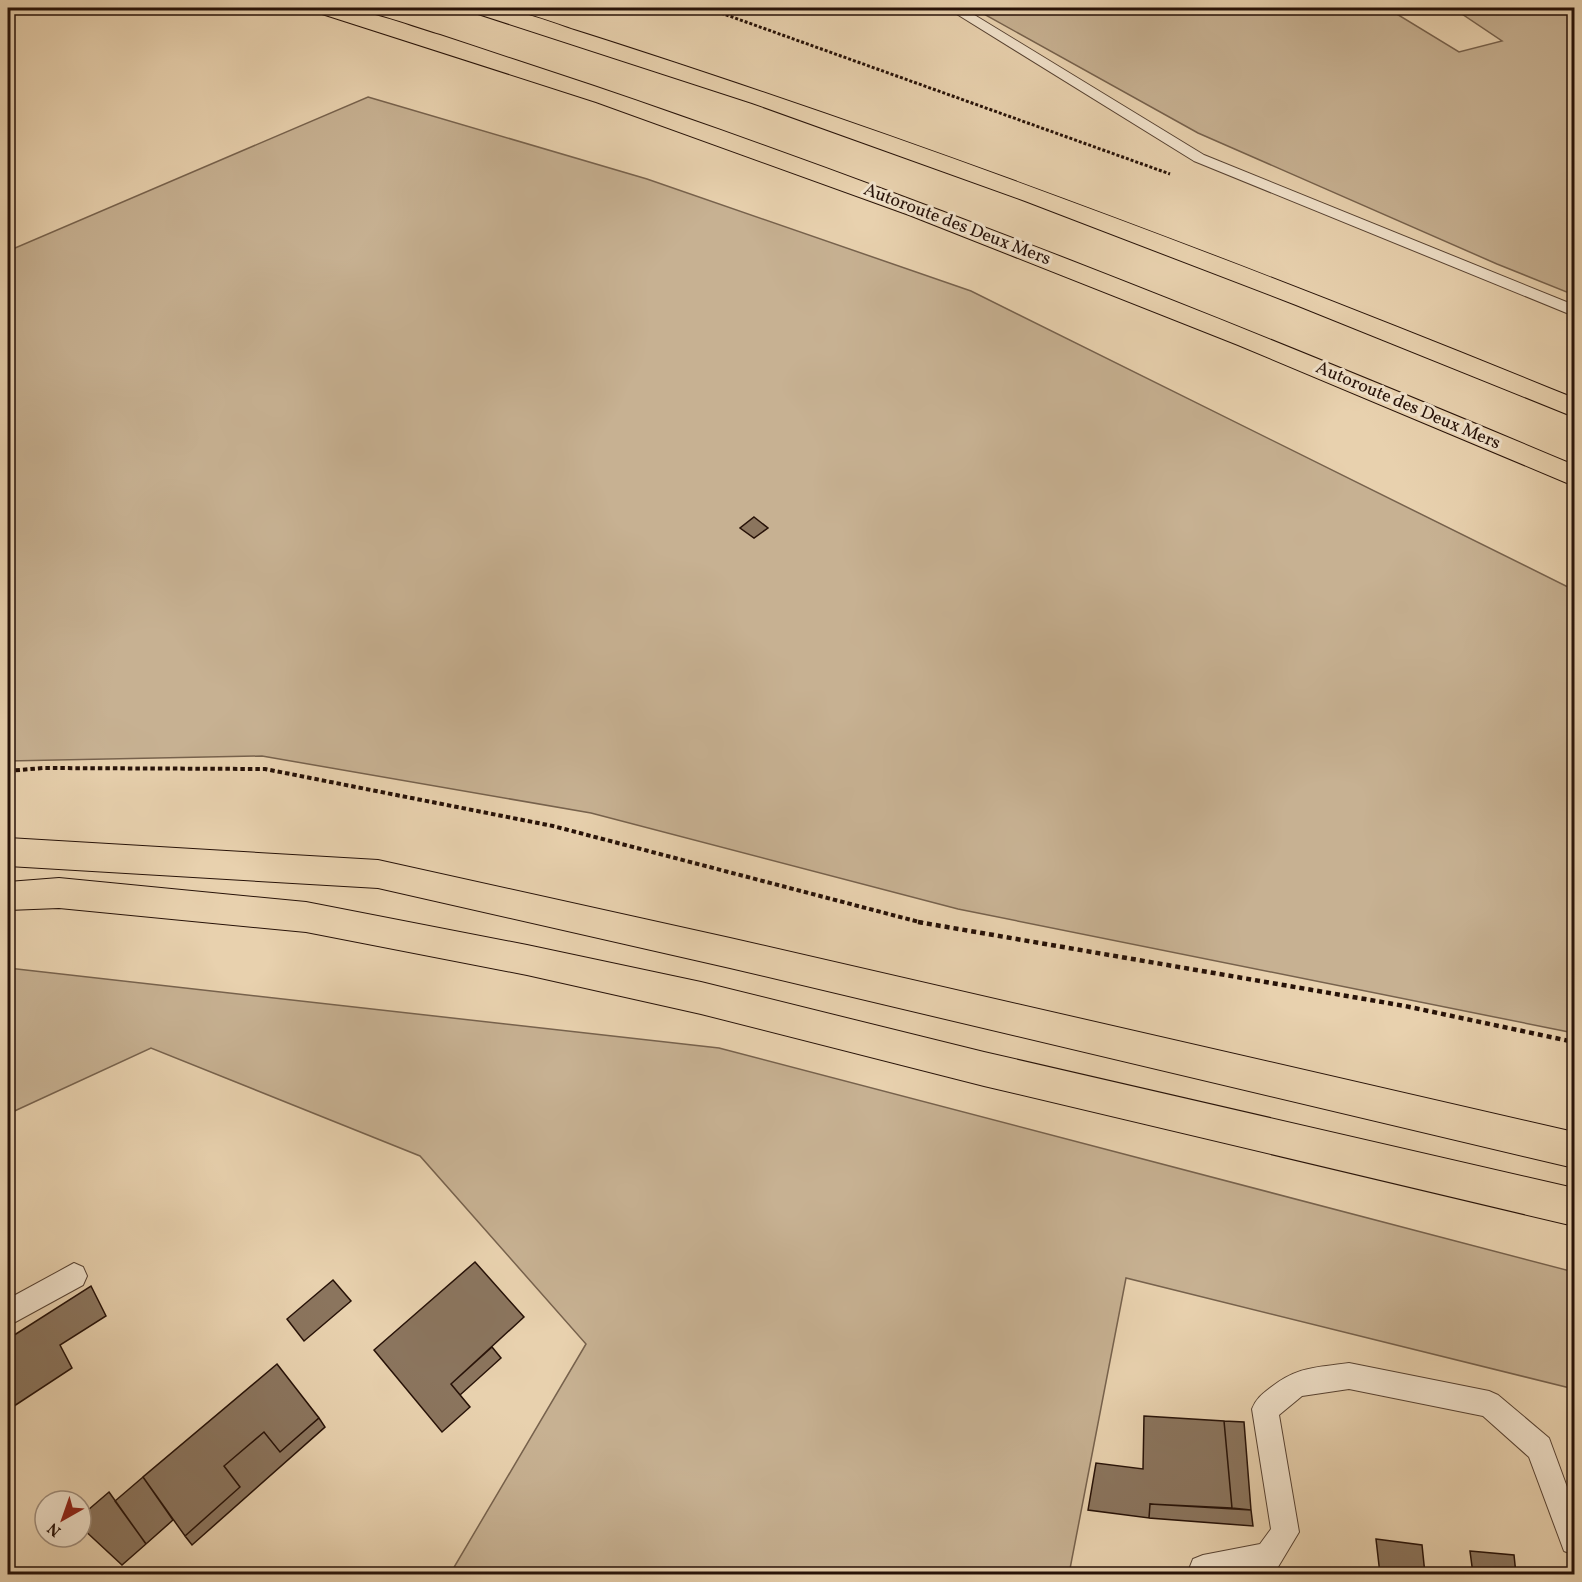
<svg xmlns="http://www.w3.org/2000/svg" width="1582" height="1582" viewBox="0 0 1582 1582" font-family="Vollkorn,serif">
<rect width="100%" height="100%" fill="#e8d1ae"/>
<filter id="stains"><feTurbulence type="fractalNoise" baseFrequency=".00333" numOctaves="4"/><feColorMatrix values="0 0 0 0 .2 0 0 0 0 .09 0 0 0 0 .02 0 0 0 .5 -.17"/></filter>
<radialGradient id="worn" r=".72"><stop offset=".6" stop-color="#630" stop-opacity="0"/><stop offset="1" stop-color="#630" stop-opacity=".3"/></radialGradient>
<!-- green -->
<path fill="#c7b192" stroke="#77624d" stroke-width="1.5" d="M973 8H1387L1459 52 1502 41 1453 8H1574V295L1497 264 1198 133Z
M368 97 647 179 971 291 1574 590V1033L958 909 591 813 262 756 8 761V251Z
M8 968 719 1048 1574 1272V1389L1126 1278 1069 1574H450L586 1344 420 1156 151 1048 8 1114Z"/>
<!-- building -->
<path fill="#8b755e" stroke="#271208" stroke-width="1.5" d="M754 517 768 528 754 538 740 528Z
M475 1262 524 1317 451 1384 470 1407 442 1432 374 1350Z
M333 1280 351 1301 304 1341 287 1319Z
M91 1286 106 1316 60 1345 72 1368 8 1410V1339Z
M492 1347 501 1358 460 1395 451 1384Z
M277 1364 319 1418 280 1452 264 1432 224 1466 240 1487 185 1536 143 1477Z
M1144 1416 1224 1421 1232 1508 1150 1504 1149 1518 1088 1510 1096 1463 1143 1469Z
M319 1418 325 1427 192 1545 185 1536 240 1487 224 1466 264 1432 280 1452Z
M1224 1421 1244 1422 1251 1510 1232 1508Z
M143 1477 173 1520 146 1544 115 1501Z
M109 1492 146 1544 122 1565 81 1527V1516Z
M1150 1504 1251 1510 1253 1526 1149 1518Z
M1376 1539 1422 1545 1425 1574H1380Z
M1470 1551 1514 1555 1516 1574H1473Z"/>
<g fill="none" stroke-linecap="round" stroke-linejoin="round">
<!-- service casing -->
<g stroke="#574232" stroke-width="2">
<path id="service" d="M947 8H963L1204 155 1574 305V316L1194 161Z
M74 1263 83 1267 87 1276 83 1285 8 1326V1299Z
M1349 1363 1489 1391 1498 1395 1549 1438 1574 1506V1555L1564 1551 1529 1457 1483 1416 1349 1389 1302 1396 1279 1415 1299 1532 1278 1567 1249 1574H1191L1189 1569 1193 1559 1203 1555 1260 1544 1271 1529 1252 1409C1256 1399 1261 1395 1270 1388 1298 1366 1315 1368 1349 1363Z"/>
</g>
<!-- primary casing -->
<g stroke="#271208" stroke-width="2">
<path id="primary" d="M8 838 378 860 730 938 1574 1132V1168L730 968 378 888 8 866Z
M59 878 306 902 527 945 701 982 984 1052 1574 1188V1226L984 1086 701 1014 527 975 306 932 59 908 8 910V882Z"/>
</g>
<!-- motorway casing -->
<g stroke="#271208" stroke-width="2">
<path id="motorway" d="M316 8C358 5 400 23 440 35 491 52 543 69 594 86 926 199 1251 329 1574 465V486L1238 345 909 215 596 102 319 13Z
M472 8C508 5 541 19 574 30 619 44 664 59 709 74 1001 171 1289 282 1574 398V417L1296 305 1025 201 752 103 475 13Z"/>
</g>
<!-- path-far2 -->
<path stroke="#271208" stroke-width="3" stroke-dasharray="3 2" stroke-linecap="butt" d="M707 8 1170 174"/>
<!-- path-far1 -->
<path stroke="#271208" stroke-width="4" stroke-dasharray="4.5 3" stroke-linecap="butt" d="M8 771 43 768 265 769 553 826 923 923"/>
<!-- path -->
<path stroke="#271208" stroke-width="4.5" stroke-dasharray="5 4" stroke-linecap="butt" d="M918 922 1405 1006 1574 1042"/>
<!-- service -->
<use href="#service" fill="#f0e1ca" fill-rule="evenodd"/>
<!-- primary -->
<use href="#primary" fill="#e8d1ae" fill-rule="evenodd"/>
<!-- motorway -->
<use href="#motorway" fill="#e8d1ae" fill-rule="evenodd"/>
</g>
<g text-anchor="middle" dominant-baseline="central" stroke-width="6" stroke-linejoin="round" paint-order="stroke">
<!-- far-street labels -->
<g font-size="18" fill="#271208" stroke="#f0e1ca">
<text transform="translate(957 225) rotate(21)">Autoroute des Deux Mers</text>
<text transform="translate(1408 406) rotate(23)">Autoroute des Deux Mers</text>
</g>
</g>
<!-- margin -->
<rect width="1582" height="1582" fill="none" stroke="#e8d1ae" stroke-width="30"/>
<rect x="9" y="9" width="1564" height="1564" fill="none" stroke="#271208" stroke-width="3"/>
<rect x="15" y="15" width="1552" height="1552" fill="none" stroke="#271208" stroke-width="1.5"/>
<!-- north arrow -->
<g transform="translate(63 1519) rotate(220)"><circle r="28" fill="#f0e1ca" stroke="#a08e7c" stroke-width="1.5"/>
<path d="M0-4.5L10 22L0 15L-10 22Z" fill="#8f2418"/>
<text y="-9" font-size="16" font-weight="bold" text-anchor="middle" fill="#271208">N</text>
</g>
<rect width="100%" height="100%" filter="url(#stains)"/>
<rect width="100%" height="100%" fill="url(#worn)"/>
</svg>
